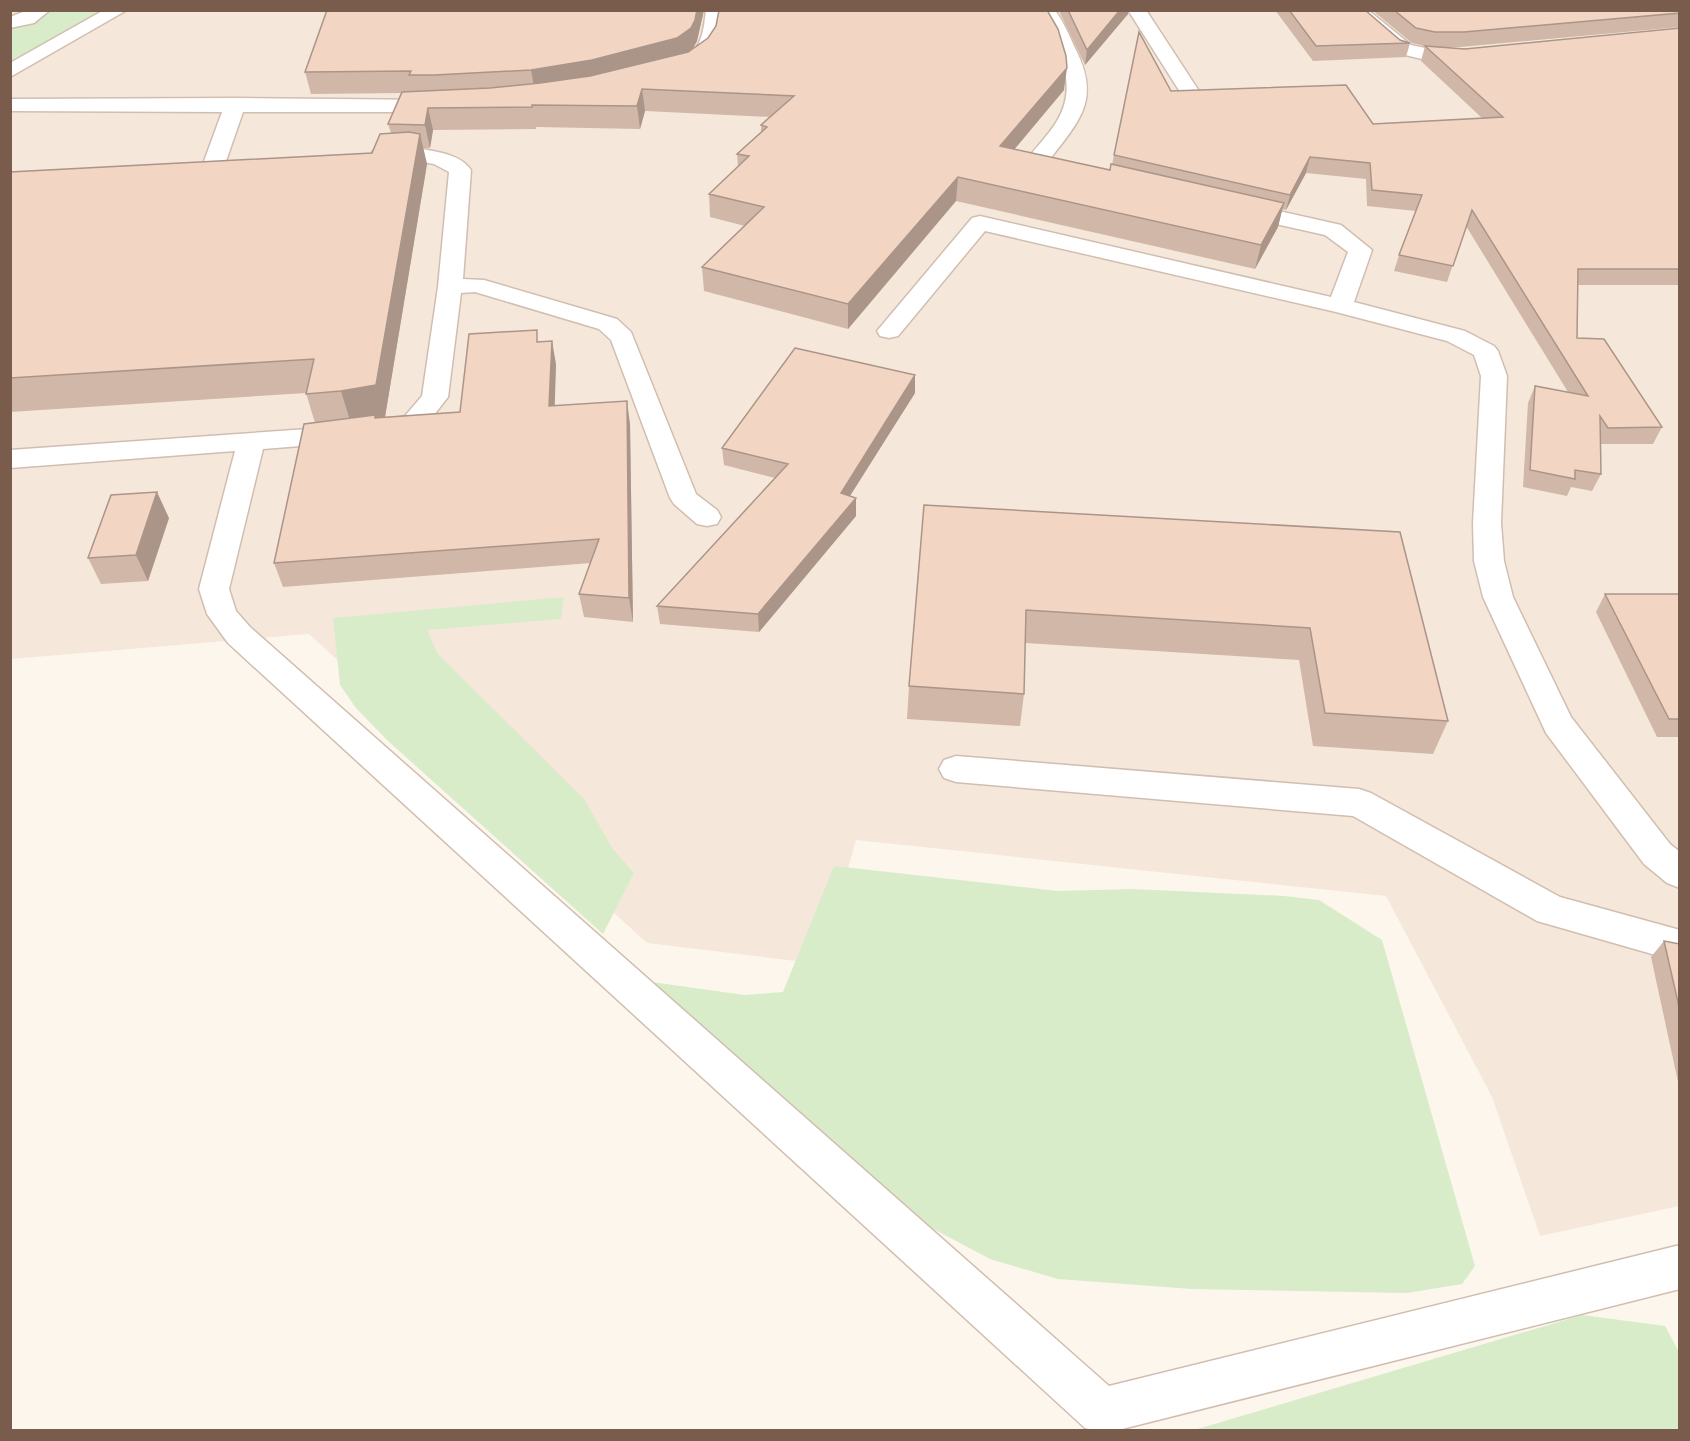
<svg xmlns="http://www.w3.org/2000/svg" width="1690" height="1441" viewBox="0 0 1690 1441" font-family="Poppins,sans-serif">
<rect width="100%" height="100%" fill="#fdf6ec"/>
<!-- residential -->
<path fill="#f5e8da" d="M11 11H1679V1206L1540 1236 1492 1097 1386 896 856 840 821 964 647 943 309 634 11 659Z"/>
<!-- green -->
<path fill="#d8ecc9" d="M52 11H120L11 69 10 30 41 19Z
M564 597 561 619 427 630 438 654 585 800 612 848 634 873 603 934 387 740 356 708 340 685 333 618Z
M834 866 1058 891 1132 889 1284 896 1319 900 1382 940 1475 1266 1462 1284 1407 1293 1192 1289 1058 1279 990 1259 909 1216 652 982 744 995 783 992Z
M1582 1315 1665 1326 1679 1352V1430H1194Z"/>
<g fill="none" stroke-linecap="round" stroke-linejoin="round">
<!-- minor casing -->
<g stroke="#d1beb0" stroke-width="3">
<path id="minor" d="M28 10H50L34 23 10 28V17Z
M104 10H127L10 77V63Z
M706 10H724C721 33 712 78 679 70L676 66C680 60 686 58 692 53 703 42 704 25 706 10Z
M1034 10H1054L1057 13C1064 23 1069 35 1074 46 1101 98 1082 118 1050 159L1079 165 1082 170 1079 175 1071 176 1028 167 1025 162C1035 148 1048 136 1057 121 1080 83 1058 43 1034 10Z
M1128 10H1146L1199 91 1196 95H1182Z
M1347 10H1368L1411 45 1430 49 1476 50 1479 54 1476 58 1430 61 1397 53Z
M235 98 441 100 448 102 451 106 448 110 441 112H243L225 164 222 169 214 170 206 169 203 164 222 112 10 111V99Z
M422 149C439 152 461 155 471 170L463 279 484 280 617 319 631 332 696 494 717 510 721 517 717 524 707 526 697 524 674 504 670 498 611 340 599 329 475 292 461 293 448 397 423 429 351 442 263 449 229 589 236 611 250 627 1109 1386 1680 1245V1289L1118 1430H1092L1085 1428 228 643 207 614 199 589 235 451 10 468V450L351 426 405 416 422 396 438 287 449 172 434 164 422 162H381L373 161 370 156 373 151Z
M1235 201 1341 225 1372 250 1354 302 1465 331 1494 346 1498 351 1507 376 1501 523 1504 561 1513 597 1571 717 1670 844 1680 852V888L1667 883 1644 864 1546 733 1483 597 1474 561 1473 523 1481 376 1474 355 1447 341 1336 312 985 231 898 336 889 338 880 336 877 331 972 218 980 216 1331 297 1348 252 1325 235 1227 213 1224 208 1227 203Z
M956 756 1359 789 1371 793 1560 897 1680 930V962L1537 921 1353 816 956 782 944 778 939 769 944 760Z"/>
</g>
<!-- minor -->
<use href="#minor" fill="#fff" fill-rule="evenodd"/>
</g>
<!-- wall -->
<path fill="#d1b7a8" d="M327 10H704L697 41 693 49 1064 90 1014 149 1110 170 1112 165 1114 155 1171 91 1373 124 1482 118 1421 61 1425 46 1429 47 1412 43 1372 10H1680V27L1460 47H1432L1465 49 1680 28V285H1578L1577 338 1662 427 1653 444H1600L1601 474 1592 491 1571 487 1567 496 1523 487 1528 403 1535 386 1568 392 1466 226 1447 282 1394 271 1399 255 1416 211 1367 206 1366 179 1306 173 1286 210 1282 209 1278 227 1255 269 956 201 848 329 704 291 702 267 745 226 710 217 709 194 738 167 737 154 761 132V125L770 117 645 111 640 129 536 127V129L433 130 430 148H423L427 164 385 417 460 412 539 341 556 364 554 406 630 424 633 622 584 617 579 594 591 563 283 587 274 563 315 423 306 393 10 412V172L372 153 391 133 388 124 401 93 311 94 305 72Z
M1060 10H1128V14L1085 65 1060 13Z
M1275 10H1365L1400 40 1410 43 1406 57 1313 61Z
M915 393 850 496 856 498V516L759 632 660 624 657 606 775 478 724 465 722 448Z
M924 505 1400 532 1448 721 1433 754 1313 746 1299 660 1025 643 1024 694 1020 726 907 719 909 686Z
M169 518 148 581 101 584 88 558Z
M1605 594H1680V737H1657L1596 612Z
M1664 941 1680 944V1091L1651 957Z"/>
<!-- shaded-wall -->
<path fill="#aa9588" d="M697 10H704L697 41 692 50 679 60 535 92 531 70Z
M1120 10H1128V14L1085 65 1087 50Z
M1067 68 1064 90 998 169 1000 146Z
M642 89 645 111 640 129 637 106Z
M428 108 433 130 430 148 425 125Z
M420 134 427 164 385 417 351 424 341 391Z
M1310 157 1306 173 1286 210 1290 195Z
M958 177 956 201 848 329V304Z
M1284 203 1278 227 1255 269 1261 245Z
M552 341 556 364 554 429 549 406Z
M915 375V393L841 510V493Z
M627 401 630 424 633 622 629 598Z
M157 492 169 518 148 581 136 555Z
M856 498V516L759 632 758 614Z"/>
<!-- building -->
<path fill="#f3d5c3" stroke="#aa9588" stroke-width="1.5" d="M327 10H697L695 20 691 28 677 38 592 60 531 70 435 75H409L411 71 305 72Z
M719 10H1047L1058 29 1066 56 1067 68 1000 146 1110 170 1111 164 1284 203 1261 245 958 177 848 304 702 267 764 207 709 194 749 156 737 154 767 127 761 125 794 96 642 89 637 106 532 105V107L428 108 425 125 388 124 402 92 490 88 540 83 590 76 688 52 708 38 716 26Z
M1068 10H1120L1087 50Z
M1289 10H1365L1400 40 1410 43 1316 46Z
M1394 10H1680V13L1464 32H1435L1416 28Z
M1680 28V269H1578L1577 338 1604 339 1662 427 1608 428 1600 416 1601 474 1575 470V479L1530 470 1535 386 1588 396 1472 210 1453 266 1399 255 1422 195 1372 190 1370 163 1310 157 1290 195 1114 155 1139 32 1171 91 1346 85 1373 124 1503 117 1425 46 1465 49Z
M409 132 420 134 376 385 341 391 306 394 314 359 10 378V172L372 153 380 134Z
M537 330V342L552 341 549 406 627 401 629 598 579 594 599 539 274 563 304 424 375 415V418L460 412 469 334Z
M795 348 915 375 841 493 856 498 758 614 657 606 788 464 722 448Z
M157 492 136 555 88 558 111 495Z
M924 505 1400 532 1448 721 1325 713 1310 628 1026 610 1024 694 909 686Z
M1605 594H1680V719H1669Z
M1664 941 1680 944V1011Z"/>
<!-- border -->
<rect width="1690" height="1441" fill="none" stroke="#7a5c4d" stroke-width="24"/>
</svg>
